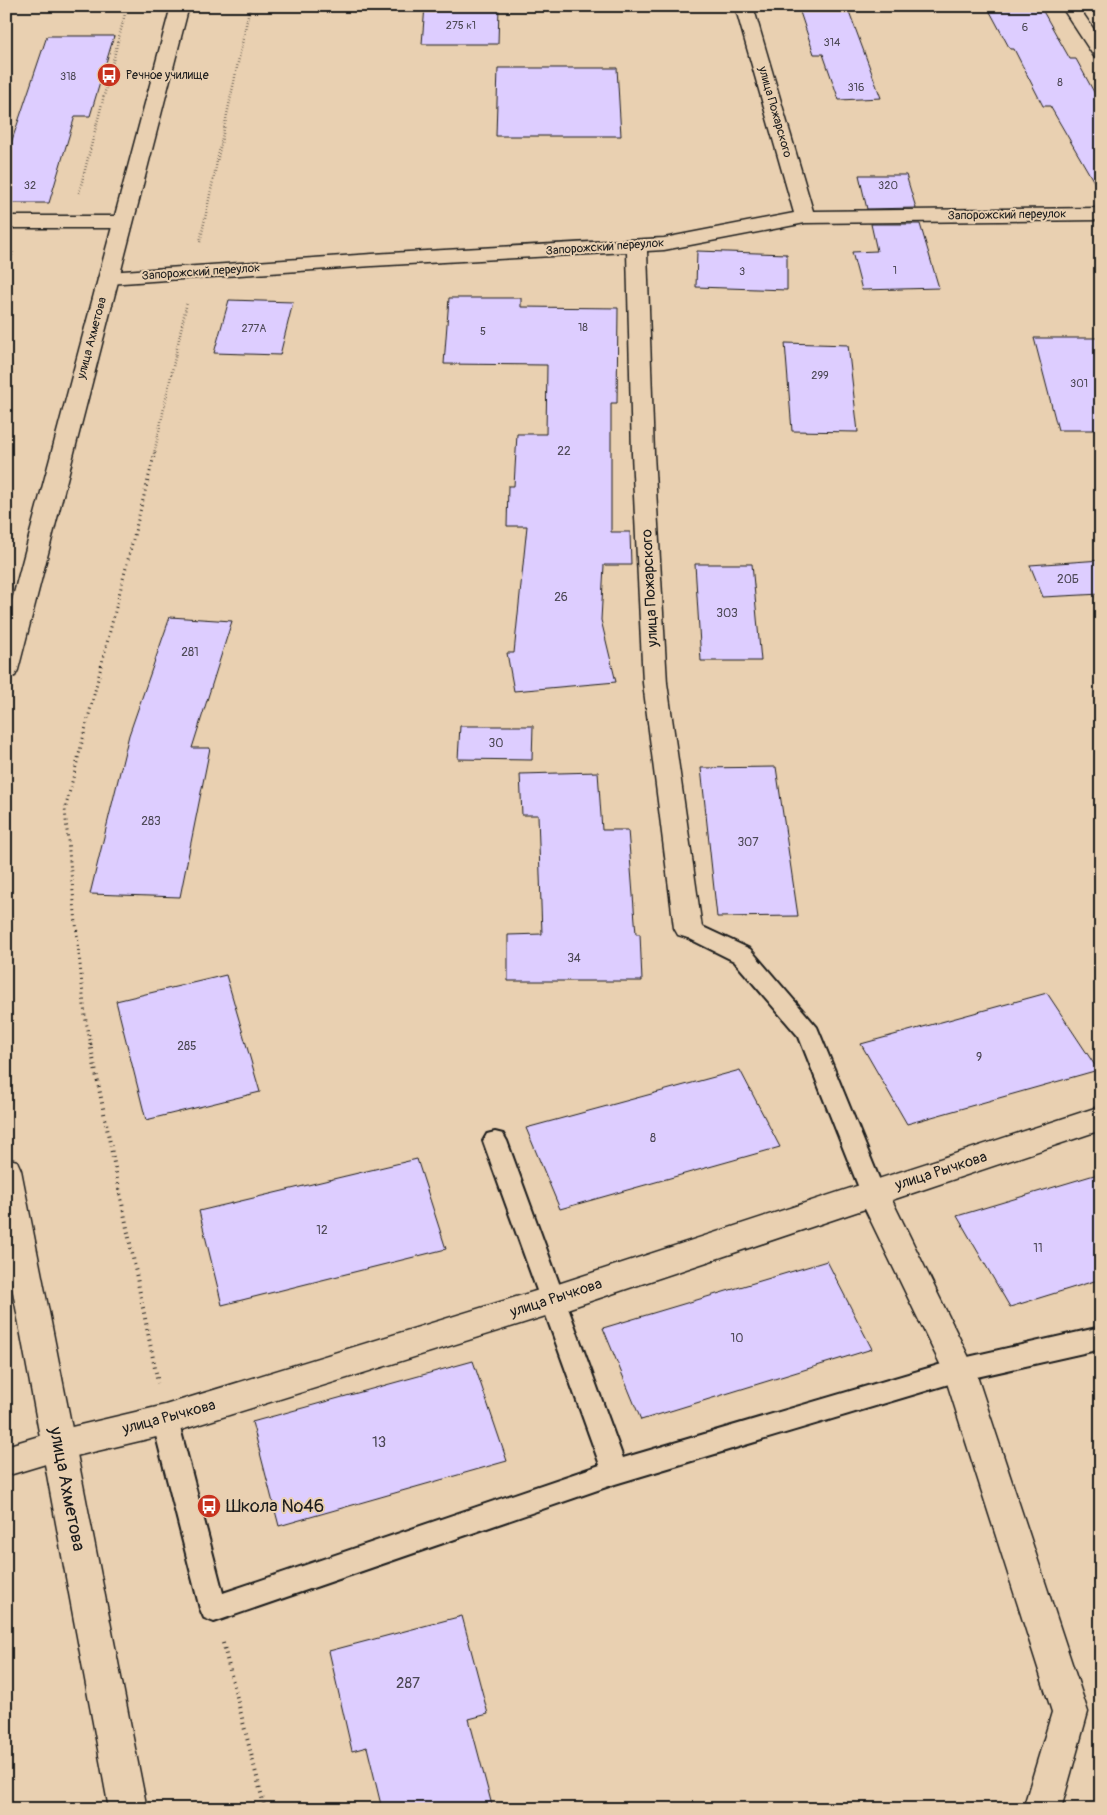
<svg xmlns="http://www.w3.org/2000/svg" width="1107" height="1815" viewBox="0 0 1107 1815" font-family="Pangolin,sans-serif">
<rect width="100%" height="100%" fill="#e9d0b1"/>
<filter id="ink" filterUnits="userSpaceOnUse"><feTurbulence type="fractalNoise" baseFrequency=".02" numOctaves="2"/><feDisplacementMap in="SourceGraphic" scale="10" xChannelSelector="R" yChannelSelector="G"/><feConvolveMatrix kernelMatrix="1 2 1 2 8 2 1 2 1" color-interpolation-filters="sRGB"/></filter>
<g filter="url(#ink)">
<!-- building -->
<path fill="#ddcdff" stroke="#1c1c1c" d="M425 6H499L498 44H422Z
M798 6H847L881 98 839 100 823 54H814Z
M1040 6 1070 59H1076L1101 105V194L1050 106H1043L1014 49H1010L988 8Z
M47 36H114L90 116H75L49 203H6V158Z
M498 68H617L621 136H496Z
M859 175H906L916 208 867 209Z
M871 224H920L939 288 862 290 852 252 877 251Z
M697 251 787 254V290L696 287Z
M449 298H521V307L618 308 617 403H611V532H630L631 565H604L601 620 616 682 514 691 507 653H514L527 526H507L508 486H514L517 434H546L547 365 444 364Z
M229 300 293 302 280 355 214 353Z
M1034 338H1101V430H1058Z
M785 343 848 345 858 432 792 431Z
M1101 560V594L1043 597 1030 565Z
M695 564H752L761 661H701Z
M170 617 232 621 192 748H210L180 897 90 894 129 735Z
M460 726H533L532 760 458 759Z
M776 767 798 916 717 917 701 768Z
M598 772 602 830H628L636 934H640L642 981H508V935L542 934 538 815H522L520 774Z
M226 975 260 1092 146 1120 116 1001Z
M1047 993 1098 1070 907 1124 861 1044Z
M740 1070 780 1147 560 1209 526 1128Z
M417 1159 446 1249 222 1305 199 1211Z
M1101 1173V1279L1010 1307 957 1216Z
M827 1261 872 1349 641 1420 603 1328Z
M473 1361 507 1461 279 1526 252 1422Z
M462 1616 488 1714 469 1719 493 1809H382L367 1747 352 1751 329 1651Z"/>
<g fill="none" stroke-linecap="round" stroke-linejoin="round">
<!-- lane casing -->
<g stroke="#1c1c1c" stroke-width="4">
<path id="lane" d="M688 920 750 949 817 1027 885 1193 881 1200 873 1203 865 1200 861 1193 799 1037 734 961 680 934 677 928 680 922Z
M495 1132 503 1134 507 1141 623 1458 959 1359 1101 1327V1349L959 1381 615 1484 214 1622 204 1618 200 1609 152 1420 156 1412 165 1409 174 1412 178 1420 223 1593 600 1465 483 1141 487 1134Z"/>
</g>
<!-- street casing -->
<g stroke="#1c1c1c" stroke-width="3">
<path id="street" d="M735 6H753L813 211 1101 208V220L805 223 664 250 647 251 654 454 667 683 702 928 698 935 688 938 678 935 674 928 643 683 632 454 627 252 372 266 108 284 101 282 98 278 101 274 108 272 372 254 664 238 794 213Z
M1061 6H1078L1101 40V59L1095 58Z
M6 216H122L129 218 132 222 129 226 122 228H6Z
M1101 1106V1130L892 1200 975 1370 1088 1712 1061 1809H1023L1052 1712 943 1370 865 1209 552 1314 165 1435 59 1460 6 1476V1446L59 1430 165 1405 552 1286Z"/>
</g>
<!-- secondary casing -->
<g stroke="#1c1c1c" stroke-width="3">
<path id="secondary" d="M171 6H189L18 670 15 676 6 678V623Z
M6 1158 17 1161 21 1170 147 1809H109L6 1254Z"/>
</g>
<!-- path-far2 -->
<path stroke="#1c1c1c" stroke-width="2.5" stroke-dasharray="0.5 2.5" stroke-linecap="butt" d="M79 193 127 6
M200 242 250 6
M6 282 13 251
M154 454 187 302"/>
<!-- path-far1 -->
<path stroke="#1c1c1c" stroke-width="3" stroke-dasharray="1 4" stroke-linecap="butt" d="M91 1045 85 1016 65 810 155 452"/>
<!-- path -->
<path stroke="#1c1c1c" stroke-width="4" stroke-dasharray="1 4.5" stroke-linecap="butt" d="M90 1043 158 1383
M223 1643 265 1809"/>
<!-- lane -->
<use href="#lane" fill="#e9d0b1" fill-rule="evenodd"/>
<!-- street -->
<use href="#street" fill="#e9d0b1" fill-rule="evenodd"/>
<!-- secondary -->
<use href="#secondary" fill="#e9d0b1" fill-rule="evenodd"/>
</g>
</g>
<!-- icons -->
<defs>
<g id="bus-disc" transform="scale(1.25)"><circle r="9.5" fill="#c8321e" stroke="#e9d0b1"/><path d="M-5-6H5V4H4V6H2V4H-2V6H-4V4H-5ZM-3.5-4V0h7V-4ZM-3.5 1.2v1.5H-2V1.2ZM2 1.2v1.5H3.5V1.2Z" fill="#fff"/></g>
</defs>
<g fill-rule="evenodd">
<use href="#bus-disc" x="109" y="75"/>
<use href="#bus-disc" x="209" y="1506"/>
</g>
<g text-anchor="middle" dominant-baseline="central" stroke-width="4" stroke-linejoin="round" paint-order="stroke">
<!-- far-number labels -->
<g font-size="11" fill="#4c4855">
<text x="461" y="25">275 к1</text>
<text x="1025" y="27">6</text>
<text x="832" y="42">314</text>
<text x="68" y="76">318</text>
<text x="1060" y="82">8</text>
<text x="856" y="87">316</text>
<text x="30" y="185">32</text>
<text x="888" y="185">320</text>
<text x="895" y="270">1</text>
<text x="742" y="271">3</text>
<text x="583" y="327">18</text>
<text x="254" y="328">277А</text>
<text x="483" y="331">5</text>
<text x="820" y="375">299</text>
<text x="1079" y="383">301</text>
</g>
<!-- far-poi labels -->
<g font-size="12" fill="#1c1c1c" stroke="#e9d0b1" text-anchor="start">
<text x="126" y="75">Речное училище</text>
</g>
<!-- far-street labels -->
<g font-size="12" fill="#1c1c1c" stroke="#e9d0b1">
<text transform="translate(775 112) rotate(74)">улица Пожарского</text>
<text transform="translate(1007 215) rotate(-1)">Запорожский переулок</text>
<text transform="translate(605 247) rotate(-4)">Запорожский переулок</text>
<text transform="translate(201 272) rotate(-4)">Запорожский переулок</text>
<text transform="translate(92 338) rotate(-75)">улица Ахметова</text>
</g>
<!-- number labels -->
<g font-size="12" fill="#4c4855">
<text x="564" y="451">22</text>
<text x="1068" y="579">20Б</text>
<text x="561" y="597">26</text>
<text x="727" y="613">303</text>
<text x="190" y="652">281</text>
<text x="496" y="743">30</text>
<text x="151" y="821">283</text>
<text x="748" y="842">307</text>
<text x="574" y="958">34</text>
<text x="187" y="1046">285</text>
<text x="979" y="1057">9</text>
<text x="653" y="1138">8</text>
<text x="322" y="1230">12</text>
<text x="1038" y="1248">11</text>
<text x="737" y="1338">10</text>
</g>
<!-- street labels -->
<g font-size="15" fill="#1c1c1c" stroke="#e9d0b1">
<text transform="translate(650 588) rotate(-93)">улица Пожарского</text>
<text transform="translate(941 1171) rotate(-18)">улица Рычкова</text>
<text transform="translate(556 1298) rotate(-18)">улица Рычкова</text>
<text transform="translate(169 1417) rotate(-15)">улица Рычкова</text>
</g>
<!-- near-number labels -->
<g font-size="15" fill="#4c4855">
<text x="379" y="1442">13</text>
<text x="408" y="1683">287</text>
</g>
<!-- near-street labels -->
<g font-size="18" fill="#1c1c1c" stroke="#e9d0b1">
<text transform="translate(67 1489) rotate(79)">улица Ахметова</text>
</g>
<!-- near-poi labels -->
<g font-size="18" fill="#1c1c1c" stroke="#e9d0b1" text-anchor="start">
<text x="226" y="1506">Школа №46</text>
</g>
</g>
<!-- margin -->
<rect width="1107" height="1815" fill="none" stroke="#e9d0b1" stroke-width="25"/>
<rect x="12" y="12" width="1082" height="1790" fill="none" stroke="#1c1c1c" stroke-width="2" filter="url(#ink)"/>
</svg>
